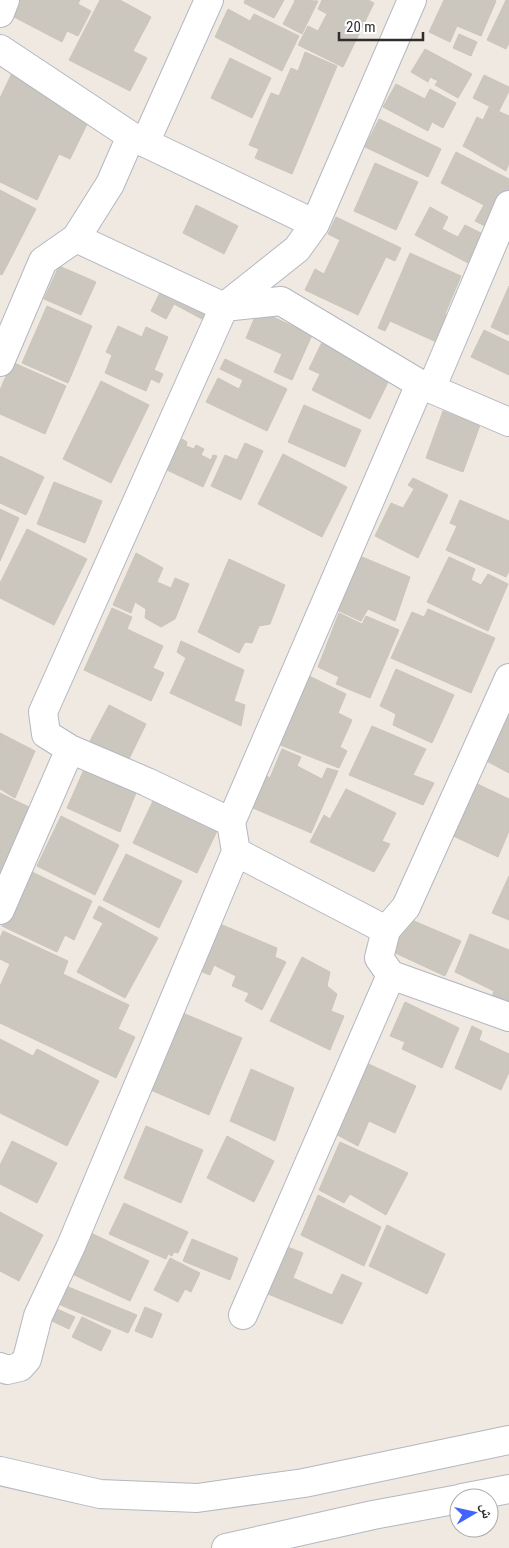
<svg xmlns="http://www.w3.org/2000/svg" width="509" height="1548" viewBox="0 0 509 1548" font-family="'Roboto Condensed','Noto Naskh Arabic',sans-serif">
<rect width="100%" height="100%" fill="#efe9e1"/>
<!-- building -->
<path fill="#cbc7bf" stroke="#cbc5ba" d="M20 0H80L78 4 91 11 78 36 67 31 62 42 12 16Z
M100 0H120L151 17 133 51 147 58 130 91 69 60Z
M245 0H284L274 18 244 3Z
M294 0 318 1 302 34 283 24 295 1Z
M322 0H368L374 3 343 67 298 45 308 26 318 31 327 14 318 9Z
M444 0H494L496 1 481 36 457 26 450 42 429 32Z
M506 0H509V43L506 49 487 40Z
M228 9 250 21 254 14 299 36 282 71 215 37Z
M459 34 477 42 471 56 453 48Z
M425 49 472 74 458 98 435 85 438 81 430 77 428 82 411 72Z
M305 52 337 66 292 174 255 158 259 149 249 145 271 93 279 96 291 68 298 71Z
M230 58 271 78 252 118 211 98Z
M12 73 92 114 70 159 59 154 37 200 0 182V98Z
M484 75 509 87V91L499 111 473 98Z
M396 84 425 99 430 89 456 103 443 128 432 122 428 131 383 107Z
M489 107 509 116V163L506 171 463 146 477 117 483 120Z
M379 119 441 149 428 177 365 147Z
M456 152 509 179V199L493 230 475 221 484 205 441 183Z
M375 163 418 182 396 230 354 211Z
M0 190 36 209 2 275 0 274Z
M196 205 238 226 224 254 183 233Z
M430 207 448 217 442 229 458 237 465 225 485 235 470 264 415 235Z
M336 217 401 248 395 261 386 257 358 315 305 290 315 269 324 274 340 240 328 234Z
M410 253 461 276 445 314 455 318 443 345 390 321 385 331 378 328Z
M59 266 96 282 81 315 44 299Z
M166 280 210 303 202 319 174 304 166 319 151 311Z
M509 286V332L508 335 491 327Z
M47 306 92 326 68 383 22 363Z
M258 310 312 335 292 380 274 372 282 354 246 338Z
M118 326 142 337 146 327 168 337 154 370 163 374 159 383 151 379 146 391 105 373 112 355 106 352Z
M484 330 509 342V375L471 357Z
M323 340 392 374 370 419 312 390 320 374 309 369Z
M225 359 287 389 267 431 206 402 218 378 239 389 243 380 220 369Z
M12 362 66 386 45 434 0 414V390Z
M101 381 149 405 111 483 63 459Z
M304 405 361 430 345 467 288 442Z
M443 411 480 425 463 472 426 458Z
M182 439 187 442 186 446 194 449 196 445 204 449 201 455 211 460 213 455 217 456 203 487 167 470Z
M245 443 263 451 241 500 211 486 225 455 237 460Z
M283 454 347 487 322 537 258 504Z
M0 456 44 477 26 515 0 503Z
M413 478 448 495 418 558 375 536 391 503 403 508 414 489 408 485Z
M54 482 102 501 85 543 37 524Z
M460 500 509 521V571L506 577 446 550 457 526 450 523Z
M0 509 19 518 0 561Z
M27 529 87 559 54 625 0 598V583Z
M136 553 163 568 157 582 171 588 175 578 189 584 175 619 161 627 145 618 146 609 135 602 131 613 113 605Z
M355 554 410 577 395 621 368 609 361 621 337 610 355 572 348 567Z
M449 557 475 569 471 580 481 585 488 574 508 584 488 631 427 602Z
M229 559 285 585 270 624 259 626 252 643 245 642 239 653 198 632Z
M112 608 132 617 127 629 163 646 153 668 164 673 151 701 84 670Z
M428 609 495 638 471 693 391 658 412 612 424 617Z
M339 613 362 624 366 616 399 630 370 698 336 684 339 677 318 667Z
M181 641 244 670 234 701 245 705 241 726 170 693 186 658 177 652Z
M396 669 454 695 432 743 393 725 396 714 380 706Z
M299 671 346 694 338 713 352 720 340 747 347 751 339 768 270 741Z
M509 700V773L477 756Z
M109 705 146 724 128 761 90 741Z
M372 726 426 749 413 775 434 783 423 805 349 775Z
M0 733 35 751 15 798 0 789Z
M282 749 301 757 297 766 322 779 327 768 338 771 311 833 246 805 260 772 270 778Z
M86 765 138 788 120 832 67 808Z
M469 780 509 799V831L498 857 447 833Z
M346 789 396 813 382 841 390 844 374 872 310 842 324 815 330 819Z
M0 793 31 808 0 874Z
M153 801 217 831 197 873 133 843Z
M61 816 119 845 95 895 37 866Z
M126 854 182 881 159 928 103 900Z
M28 870 92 901 74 940 65 935 57 952 2 926Z
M509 876V920L492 913Z
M99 906 158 938 125 998 77 972 103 923 93 918Z
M407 918 461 941 445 976 391 951Z
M220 924 277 948 275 957 286 962 262 1010 245 1001 249 993 232 986 236 976 214 965 210 975 200 971Z
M3 931 68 961 63 974 129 1005 118 1029 135 1037 116 1078 0 1023V986L10 964 0 959V938Z
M470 934 509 950V1009L490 1002 494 991 455 972Z
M302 957 330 972 327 986 337 994 331 1011 344 1016 330 1050 270 1021Z
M405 1002 459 1028 442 1068 402 1049 405 1042 390 1036Z
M171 1008 242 1038 209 1115 139 1085Z
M472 1026 482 1031 479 1040 509 1054V1072L501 1090 455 1068Z
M0 1039 33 1056 37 1049 99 1081 67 1146 0 1113Z
M360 1060 416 1086 395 1133 369 1121 358 1146 330 1131Z
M251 1069 294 1088 275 1141 230 1121Z
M146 1126 203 1150 181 1203 124 1178Z
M227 1136 274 1161 254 1202 207 1178Z
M12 1141 57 1163 37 1203 0 1184V1165Z
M340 1142 408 1173 386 1215 350 1194 344 1203 319 1190Z
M318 1195 381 1227 364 1266 301 1235Z
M124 1203 188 1232 178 1253 174 1252 172 1256 168 1254 166 1259 109 1234Z
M0 1212 43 1235 19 1281 0 1271Z
M387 1225 445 1254 427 1294 369 1266Z
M91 1233 149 1261 130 1301 72 1274Z
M192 1239 238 1258 230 1280 183 1261Z
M285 1246 303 1253 293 1278 332 1295 342 1274 362 1283 342 1324 263 1292Z
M170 1258 200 1273 191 1292 185 1289 178 1302 154 1290Z
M61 1284 137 1315 128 1333 51 1301Z
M48 1305 75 1317 69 1329 43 1317Z
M145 1307 162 1314 152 1338 135 1331Z
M82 1317 111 1331 101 1351 72 1337Z"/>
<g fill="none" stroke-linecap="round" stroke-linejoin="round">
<!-- minor casing -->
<g stroke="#b4b7c1" stroke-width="30">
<path id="minor" d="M0 13 5 0
M0 49 131 136 315 224
M145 143 209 0
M76 238 224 307 281 301 420 384 509 422
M0 362 43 261 76 238 110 184 131 136
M431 389 509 205
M231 822 147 782 70 749 46 734 43 712 224 307 297 249 315 224 412 0
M236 852 386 930
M0 910 70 749
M391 975 509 1017
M243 1315 391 975 379 958 386 930 406 907 509 678
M0 1367 7 1370 20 1367 27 1359 38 1316 71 1246 236 852 231 822 420 384"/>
</g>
<!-- secondary casing -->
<g stroke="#b4b7c1" stroke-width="30">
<path id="secondary" d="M0 1471 100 1494 197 1498 304 1483 509 1440
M462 1498 509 1489
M226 1548 373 1515 459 1499"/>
</g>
<!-- minor -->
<use href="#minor" stroke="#fff" stroke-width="28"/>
<!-- secondary -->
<use href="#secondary" stroke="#fff" stroke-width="28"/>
</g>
<!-- north arrow -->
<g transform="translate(474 1513) rotate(81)"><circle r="24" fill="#ffffff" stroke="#ababab"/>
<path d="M0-4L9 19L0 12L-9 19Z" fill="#4264fb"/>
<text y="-8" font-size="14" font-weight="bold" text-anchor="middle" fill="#2e2e2e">ش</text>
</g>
<!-- scale -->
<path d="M339 32v8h84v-8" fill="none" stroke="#2e2e2e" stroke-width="2.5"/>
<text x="346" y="32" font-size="15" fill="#2e2e2e" stroke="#ffffff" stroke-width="4" paint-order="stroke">20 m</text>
</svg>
